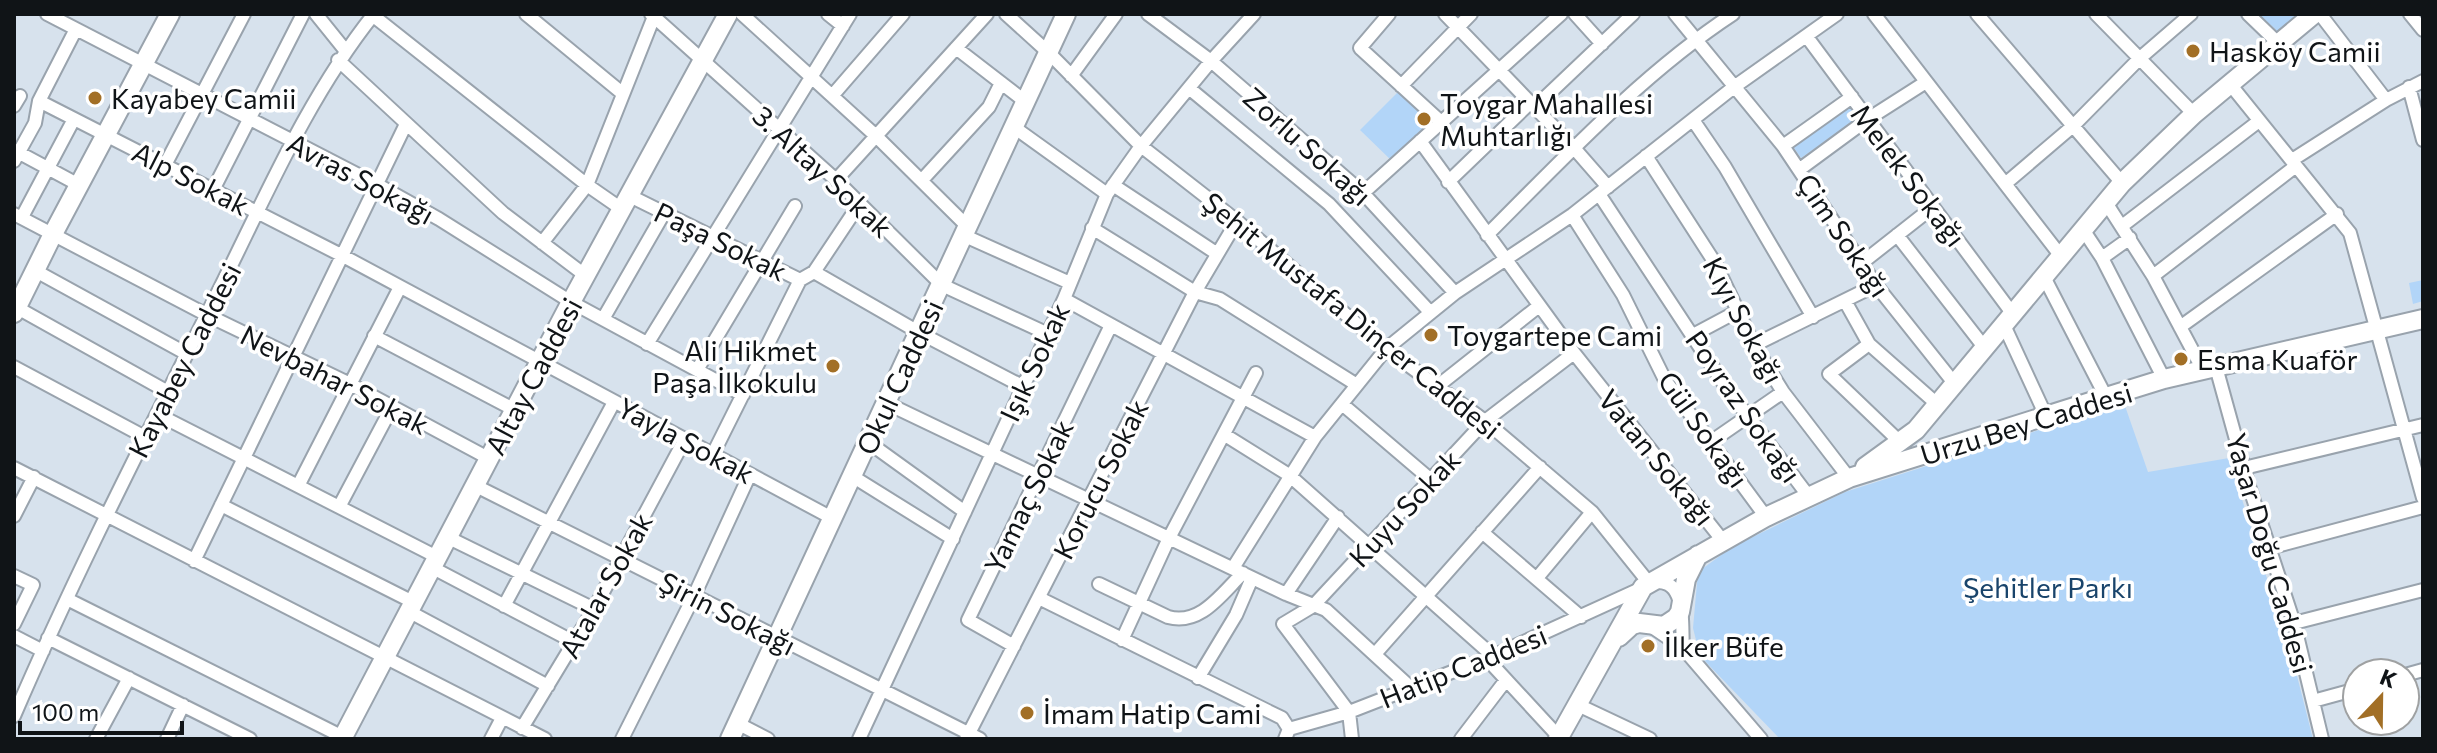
<svg xmlns="http://www.w3.org/2000/svg" width="2437" height="753" viewBox="0 0 2437 753" font-family="Commissioner,sans-serif">
<rect width="100%" height="100%" fill="#d7e2ed"/>
<!-- green -->
<path fill="#b2d5f8" d="M2259 14H2301L2279 33Z
M1401 89 1432 120 1392 161 1360 130Z
M1849 104 1859 118 1801 158 1792 145Z
M2423 280V301L2413 304 2409 283Z
M2124 403 2148 472 2229 458 2294 664 2313 739H1780L1700 656 1693 628 1698 572 1732 547 1845 492Z"/>
<g fill="none" stroke-linecap="round" stroke-linejoin="round">
<!-- minor casing -->
<g stroke="#99a3ad" stroke-width="16">
<path id="minor" d="M47 14 378 185 439 219 571 302 743 395
M316 14 345 50
M371 14 587 185 623 210
M526 14 622 93
M651 14 836 180 942 285 1046 333
M742 14 876 136 969 228
M828 14 843 26
M1006 14 1049 53 1141 146 1237 221 1386 349 1485 421 1592 512 1649 583C1688 574 1681 623 1683 648
M1148 14 1211 61 1363 193 1455 293
M1389 14 1360 48 1441 122
M1445 14 1574 148 1608 187
M1575 14 1602 44
M1675 14 1783 146 1876 285 1954 383
M1874 14 2060 255
M1977 14 2122 183
M2096 14 2194 114
M2248 14 2278 43
M2320 14 2386 100
M2410 14 2423 30
M1807 37 2012 313
M956 48 1026 102
M338 60 503 213 586 276
M1071 76 1116 14
M2230 84 2350 233 2423 498
M1401 86 1471 14
M2409 87 2423 140
M1190 89 1329 204 1430 312
M832 96 903 14
M39 101 343 256 832 518
M14 106 20 96
M1535 107 1633 14
M1693 120 1725 167 1813 317
M1015 128 1107 194
M1420 141 1574 353 1723 541
M1783 146 1852 97
M14 150 79 185
M1646 156 1715 263 1754 345 1783 392 1849 478
M2292 160 2386 100 2423 81
M14 161 35 123 39 101 76 29
M165 165 244 14
M1800 169 1868 119 1926 82
M836 180 987 14
M922 180 989 107 1001 83
M1448 182 1531 102
M2005 184 2073 126 2140 58 2191 14
M1113 185 1216 253
M213 190 303 14
M1363 193 1561 14
M1599 194 1728 390 1810 498
M630 196 800 280 814 272 920 333 1022 386
M2105 201 2153 276 2203 370
M14 214 207 315 350 384 490 459
M1572 215 1623 295 1665 380 1766 517
M22 217 74 119
M2122 226 2259 121
M1092 228 1195 292 1220 299 1357 385
M2082 228 2102 258
M1487 235C1563 159 1643 73 1733 14
M1897 235 1984 347
M965 236 1070 283
M2130 238 2102 258 2164 379
M542 243 587 185 655 14
M1863 262 1933 207
M34 270 187 354
M814 272 860 203
M2043 275 2106 397
M2153 276 2296 166
M1064 299 1315 437
M1845 301 1869 344 1937 404
M14 306 168 392
M603 319 664 213
M2003 323 2046 416
M2180 327 2337 214
M1693 335 1738 311
M374 336 515 410
M647 344 850 14
M1869 344 1829 374 1900 442
M1754 345 1876 285
M14 367 145 437
M2216 367 2248 483 2294 623 2322 739
M697 370 795 206
M1439 385 1539 306
M886 403 1286 594 1326 610 1411 688
M1342 404 1430 479
M157 414 439 558
M1225 435 1289 475 1493 656
M1712 441 1783 392
M868 442 965 512
M713 454 800 280
M14 468 545 739
M2244 468 2423 425
M852 476 953 539
M298 486 400 287
M476 486 980 739
M221 505 415 603
M339 507 392 407
M14 516 34 477
M1482 532 1581 617
M449 538 594 609
M2269 548 2423 507
M194 561 406 124
M433 568 574 642
M1233 568 1315 437 1386 349 1455 293 1572 215 1734 87 1837 14
M14 576 33 585 14 624
M1537 578 1592 512
M1099 584 1168 617C1201 626 1222 593 1243 573
M1286 594 1338 517
M1039 598 1282 718 1289 729
M67 599 343 737
M504 606 614 402
M410 612 548 686
M2294 623 2423 590
M1652 627 1683 648 1761 739
M14 636 43 651
M48 638 250 739
M1122 640 1169 538 1256 373
M1014 646 968 620 1111 325
M1375 654 1540 467
M1487 659 1559 737
M2405 675 2423 670
M1198 678 1236 615 1252 578
M2313 701 2357 689
M1578 705 1650 739
M14 716C75 574 145 438 214 300 263 203 306 99 374 14
M737 723 768 739
M522 728 594 609 685 439
M96 739 129 678
M167 739 183 705
M491 739 502 718
M622 739 694 596 750 474
M859 739 1064 299 1107 194 1141 146 1211 61 1254 14
M966 739 1195 292 1237 221
M1285 739 1289 729 1349 712 1493 656 1640 589
M1352 739 1349 712 1283 624 1313 606 1485 421 1574 353
M1461 739 1506 680"/>
</g>
<!-- secondary casing -->
<g stroke="#99a3ad" stroke-width="22">
<path id="secondary" d="M14 313 54 232 170 14
M1865 467 1916 430 2122 183 2194 114 2314 14
M1619 637 1632 625 1639 623 1664 626 1676 618 1680 612 1686 579 1698 555
M342 739 571 302 728 14
M730 739 1066 14
M1558 739 1643 587 1766 517 1849 478 2106 397 2164 379 2423 319"/>
</g>
<!-- minor -->
<use href="#minor" stroke="#fff" stroke-width="12"/>
<!-- secondary -->
<use href="#secondary" stroke="#fff" stroke-width="18"/>
</g>
<!-- markers -->
<g fill="#a26f26" stroke="#fff" stroke-width="3">
<circle cx="2193" cy="51" r="8"/>
<circle cx="95" cy="98" r="8"/>
<circle cx="1424" cy="119" r="8"/>
<circle cx="1431" cy="335" r="8"/>
<circle cx="2181" cy="359" r="8"/>
<circle cx="833" cy="366" r="8"/>
<circle cx="1648" cy="646" r="8"/>
<circle cx="1027" cy="713" r="8"/>
</g>
<g text-anchor="middle" dominant-baseline="central" stroke-width="7" stroke-linejoin="round" paint-order="stroke">
<!-- poi labels -->
<g font-size="28" fill="#101417" stroke="#fff" text-anchor="start">
<text x="2209" y="51">Hasköy Camii</text>
<text x="111" y="98">Kayabey Camii</text>
<text x="1440" y="103">Toygar Mahallesi<tspan x="1440" dy="32">Muhtarlığı</tspan></text>
<text x="1447" y="335">Toygartepe Cami</text>
<text x="817" y="350" text-anchor="end">Ali Hikmet<tspan x="817" dy="32">Paşa İlkokulu</tspan></text>
<text x="2197" y="359">Esma Kuaför</text>
<text x="1664" y="646">İlker Büfe</text>
<text x="1043" y="713">İmam Hatip Cami</text>
</g>
<!-- street labels -->
<g font-size="28" fill="#101417" stroke="#fff">
<text transform="translate(1308 146) rotate(42)">Zorlu Sokağı</text>
<text transform="translate(823 171) rotate(43)">3. Altay Sokak</text>
<text transform="translate(1909 175) rotate(53)">Melek Sokağı</text>
<text transform="translate(191 178) rotate(27)">Alp Sokak</text>
<text transform="translate(361 178) rotate(28)">Avras Sokağı</text>
<text transform="translate(1844 235) rotate(56)">Çim Sokağı</text>
<text transform="translate(721 241) rotate(26)">Paşa Sokak</text>
<text transform="translate(1352 315) rotate(39)">Şehit Mustafa Dinçer Caddesi</text>
<text transform="translate(1744 320) rotate(62)">Kıyı Sokağı</text>
<text transform="translate(184 360) rotate(-63)">Kayabey Caddesi</text>
<text transform="translate(1034 362) rotate(-65)">Işık Sokak</text>
<text transform="translate(533 376) rotate(-62)">Altay Caddesi</text>
<text transform="translate(899 377) rotate(-65)">Okul Caddesi</text>
<text transform="translate(335 379) rotate(27)">Nevbahar Sokak</text>
<text transform="translate(1744 406) rotate(55)">Poyraz Sokağı</text>
<text transform="translate(2026 423) rotate(-17)">Urzu Bey Caddesi</text>
<text transform="translate(1704 429) rotate(55)">Gül Sokağı</text>
<text transform="translate(686 440) rotate(28)">Yayla Sokak</text>
<text transform="translate(1657 457) rotate(51)">Vatan Sokağı</text>
<text transform="translate(1100 479) rotate(-63)">Korucu Sokak</text>
<text transform="translate(1028 496) rotate(-64)">Yamaç Sokak</text>
<text transform="translate(1404 508) rotate(-47)">Kuyu Sokak</text>
<text transform="translate(2270 553) rotate(74)">Yaşar Doğu Caddesi</text>
<text transform="translate(605 585) rotate(-61)">Atalar Sokak</text>
<text transform="translate(728 613) rotate(27)">Şirin Sokağı</text>
<text transform="translate(1463 666) rotate(-22)">Hatip Caddesi</text>
</g>
<!-- park labels -->
<g font-size="28" fill="#19446b" stroke="#fff">
<text x="2048" y="587">Şehitler Parkı</text>
</g>
</g>
<!-- border -->
<rect width="2437" height="753" fill="none" stroke="#101417" stroke-width="32"/>
<!-- north arrow -->
<g transform="translate(2381 697) rotate(22)"><circle r="38" fill="#ffffff" stroke="#9fa1a2" stroke-width="2"/>
<path d="M0-6L14 30L0 20L-14 30Z" fill="#a26f26"/>
<text y="-12" font-size="22" font-weight="bold" text-anchor="middle" fill="#101417">K</text>
</g>
<!-- scale -->
<path d="M20 721v12h162v-12" fill="none" stroke="#101417" stroke-width="4"/>
<text x="32" y="721" font-size="24" fill="#101417" stroke="#ffffff" stroke-width="6" paint-order="stroke">100 m</text>
</svg>
